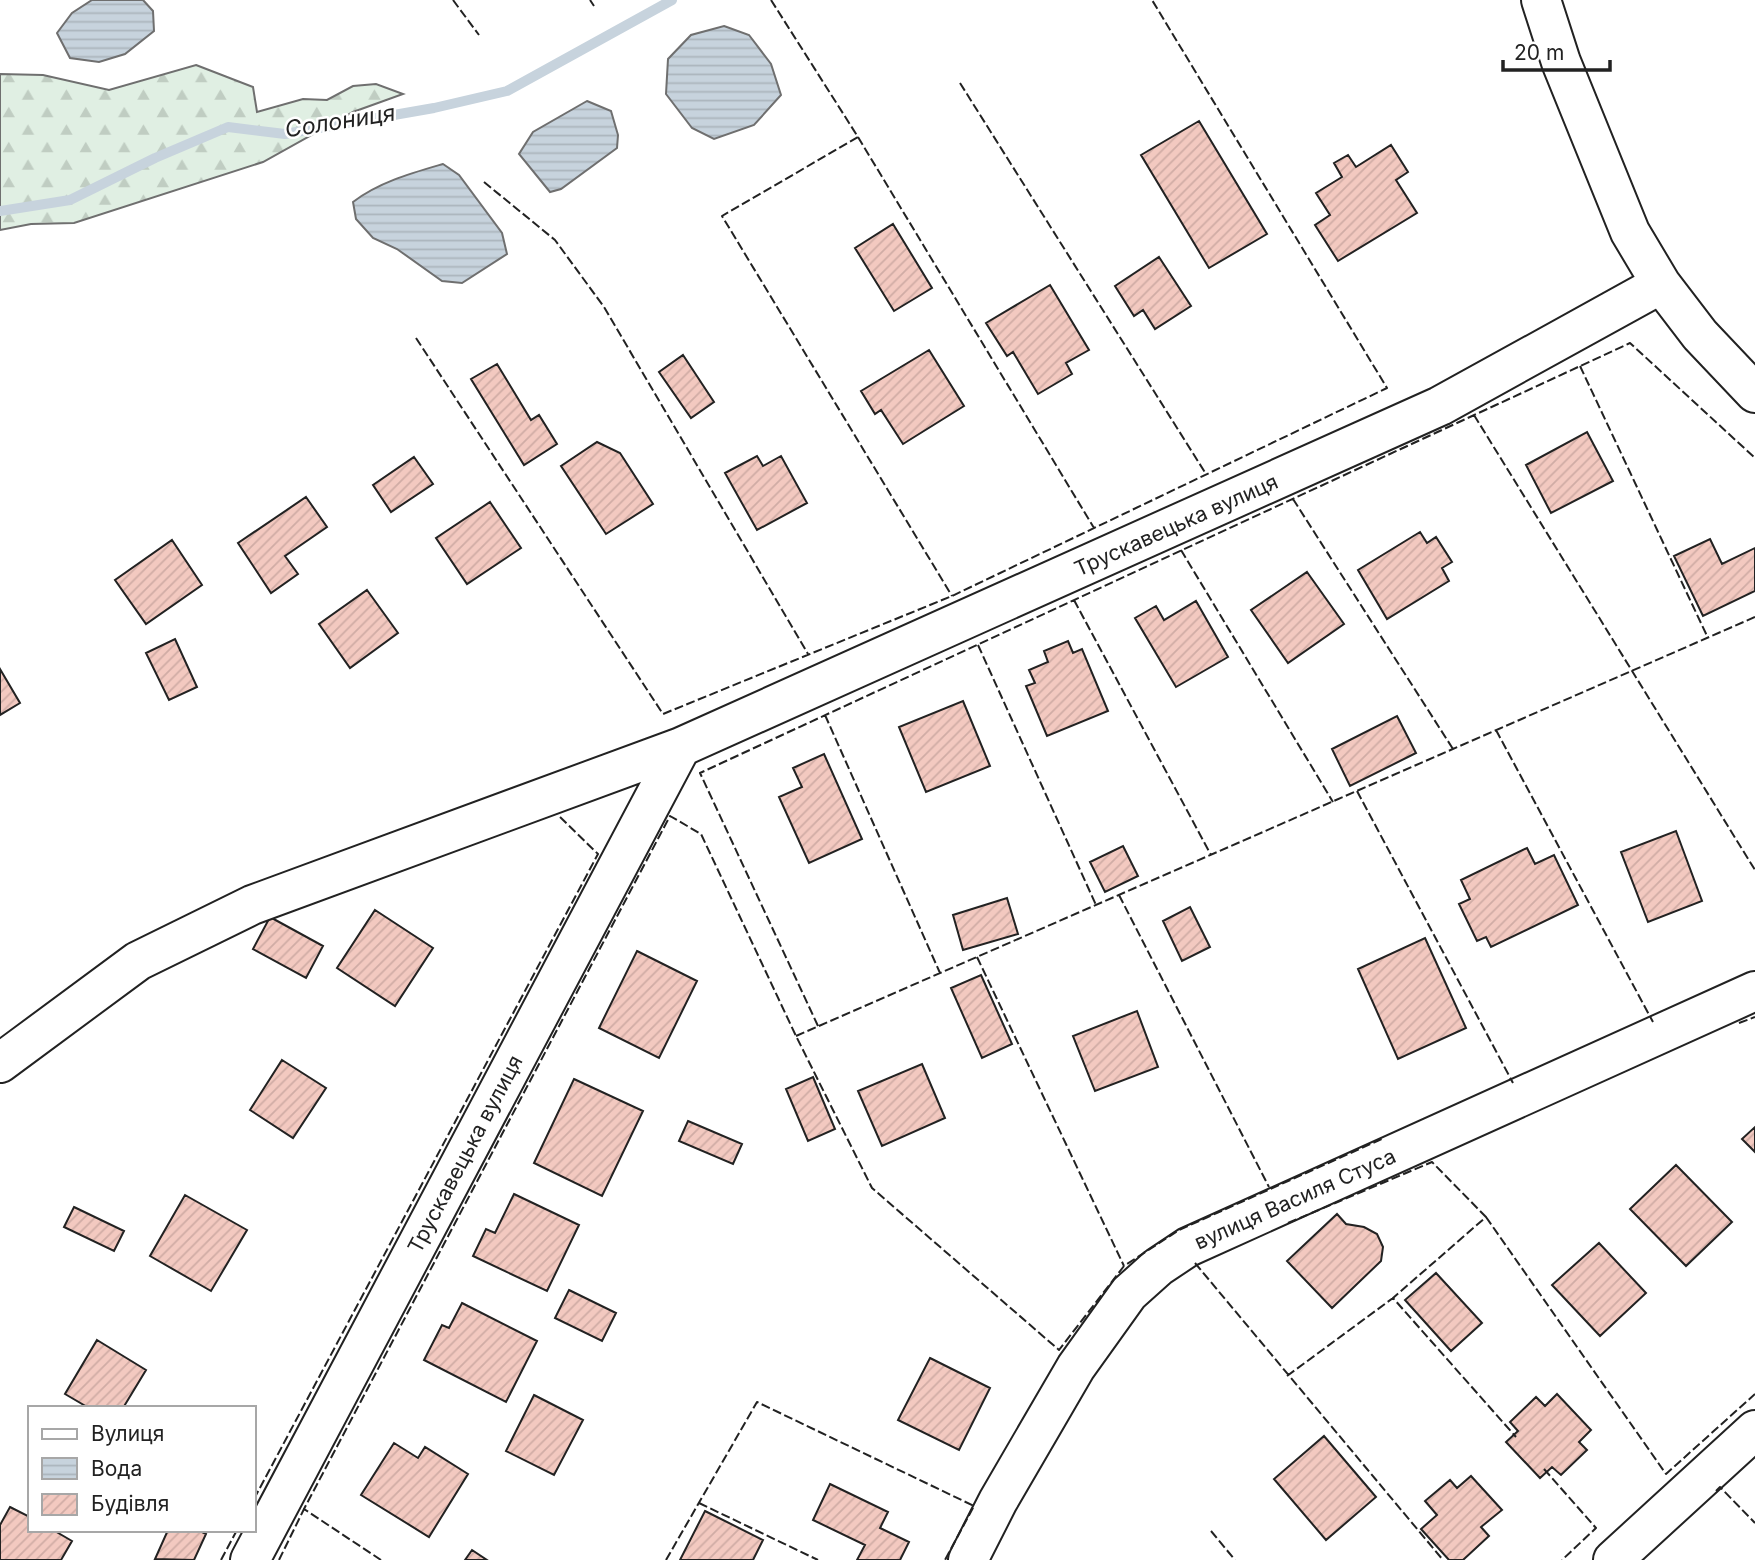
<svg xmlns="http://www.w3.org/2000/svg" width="1755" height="1560" viewBox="0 0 1755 1560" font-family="Inter,sans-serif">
<defs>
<pattern id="forest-firs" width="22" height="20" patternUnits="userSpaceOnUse" patternTransform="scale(1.75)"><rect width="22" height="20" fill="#e0efe3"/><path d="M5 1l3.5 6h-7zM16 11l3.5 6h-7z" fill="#c0cdc2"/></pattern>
<pattern id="water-rules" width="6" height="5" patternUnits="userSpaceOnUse" patternTransform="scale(1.75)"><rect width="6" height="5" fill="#c7d3dd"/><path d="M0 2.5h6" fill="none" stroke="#abb5bd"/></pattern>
<pattern id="building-hatch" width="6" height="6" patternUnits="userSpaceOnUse" patternTransform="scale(1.75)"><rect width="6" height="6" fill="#f3c9c0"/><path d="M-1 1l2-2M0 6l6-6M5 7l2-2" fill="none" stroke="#d0aca5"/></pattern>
</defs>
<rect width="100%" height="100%" fill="#fff"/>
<!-- forest -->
<path fill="url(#forest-firs)" stroke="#6f6f6f" stroke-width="2" d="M196 65 253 87 257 112 303 99 327 100 353 86 376 84 403 94 353 112 263 162 74 223 31 224 0 230V74L43 75 109 90Z"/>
<!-- water -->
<path fill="url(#water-rules)" stroke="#6f6f6f" stroke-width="2" d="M92 0H143L153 11 154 31 125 54 99 62 70 58 57 33 72 13Z
M724 26 749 35 771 64 781 95 754 125 714 139 692 128 666 94 668 59 691 35Z
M587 101 611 111 618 135 617 148 561 189 550 192 519 154 533 132Z
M443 164 459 175 502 233 507 254 462 283 442 281 397 249 373 238 356 219 353 202C379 182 412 173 443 164Z"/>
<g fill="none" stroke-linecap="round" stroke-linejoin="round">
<!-- stream -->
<path stroke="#c7d3dd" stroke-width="10" d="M0 211 70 200 155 158 228 127 285 134 434 108 507 91 672 0"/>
</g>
<!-- building -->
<path fill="url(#building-hatch)" stroke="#222" stroke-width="2" d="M1199 121 1267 234 1209 268 1141 155Z
M1391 145 1408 172 1396 180 1417 213 1338 261 1315 225 1330 215 1316 193 1342 177 1334 163 1348 155 1356 167Z
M893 224 932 288 894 311 855 248Z
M1159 257 1191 306 1155 329 1143 310 1134 316 1115 286Z
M1050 285 1089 350 1066 363 1072 374 1038 394 1013 352 1007 356 986 323Z
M929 350 964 406 903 444 881 410 875 414 861 391Z
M683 355 714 402 691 418 659 372Z
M497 364 531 420 539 415 557 444 524 465 471 379Z
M1587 432 1613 481 1551 513 1526 465Z
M597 442 620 453 653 504 606 534 561 466Z
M757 456 763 466 781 456 807 503 757 530 725 473Z
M414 457 433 484 391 512 373 485Z
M306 497 327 527 285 556 298 574 271 593 238 543Z
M490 502 521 548 467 584 436 538Z
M1420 532 1427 543 1436 537 1452 562 1442 568 1449 581 1387 619 1358 570Z
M1710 539 1722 564 1755 548V591L1703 616 1674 556Z
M172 540 202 585 146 624 115 580Z
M1307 572 1344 624 1288 663 1251 610Z
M367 590 398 633 350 668 319 624Z
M1196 601 1228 657 1176 687 1135 618 1156 606 1164 620Z
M175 639 197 687 169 700 146 653Z
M1068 641 1073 653 1082 649 1108 711 1047 736 1026 686 1035 683 1029 670 1048 662 1044 651Z
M0 669 20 703 0 715Z
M963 701 990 766 926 792 899 727Z
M1397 716 1416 753 1350 786 1332 749Z
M824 754 862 839 809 863 779 797 802 787 793 768Z
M1676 831 1702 901 1648 922 1621 852Z
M1123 846 1138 876 1105 892 1090 862Z
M1527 848 1535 864 1554 855 1578 905 1491 947 1486 937 1477 941 1459 904 1470 899 1461 880Z
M1007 898 1018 934 963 950 953 915Z
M1190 907 1210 947 1182 961 1163 921Z
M375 910 433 948 395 1006 337 968Z
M270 917 323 946 306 978 253 949Z
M1425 938 1466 1028 1398 1059 1358 969Z
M637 951 697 981 659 1058 599 1028Z
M981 975 1012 1044 982 1058 951 988Z
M1137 1011 1158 1067 1095 1091 1073 1036Z
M282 1060 326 1088 293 1138 250 1110Z
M922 1064 945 1118 882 1146 858 1091Z
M813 1077 835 1129 808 1141 786 1089Z
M574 1079 643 1111 602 1196 534 1163Z
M688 1121 742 1144 733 1164 679 1141Z
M1755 1127V1152L1742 1139Z
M1676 1165 1732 1222 1686 1266 1630 1209Z
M514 1194 579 1225 547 1291 473 1256 486 1229 495 1233Z
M185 1195 247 1230 211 1291 150 1256Z
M74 1207 124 1231 114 1251 64 1227Z
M1337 1214 1346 1224 1364 1227 1377 1234 1383 1247 1381 1261 1332 1308 1287 1261Z
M1599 1243 1646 1293 1600 1336 1552 1285Z
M1436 1273 1482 1323 1451 1351 1405 1300Z
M569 1290 616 1313 602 1341 555 1318Z
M462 1303 537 1341 506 1402 424 1360 442 1325 449 1328Z
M97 1340 146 1370 123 1408H89L65 1394Z
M930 1358 990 1388 959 1450 898 1420Z
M1557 1394 1591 1430 1579 1442 1587 1450 1561 1475 1552 1467 1540 1478 1506 1442 1518 1431 1510 1422 1536 1397 1545 1406Z
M534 1395 583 1420 554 1475 506 1451Z
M1324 1436 1376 1497 1326 1540 1274 1479Z
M394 1443 418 1458 425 1447 468 1474 429 1537 361 1495Z
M1471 1476 1502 1510 1481 1527 1489 1536 1463 1560H1449L1421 1529 1437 1515 1425 1501 1450 1480 1457 1488Z
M830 1484 888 1512 880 1528 909 1542 900 1560H857L865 1545 813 1520Z
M10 1507 30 1517V1530H53L72 1541 61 1560H0V1525Z
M705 1511 763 1540 753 1560H680Z
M168 1530H198L206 1534 194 1560 155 1559Z
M472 1550 487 1560H465Z"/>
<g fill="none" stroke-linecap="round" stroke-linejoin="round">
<!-- minor casing -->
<g stroke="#222" stroke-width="42">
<path id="minor" d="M1541 0 1561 62 1630 232 1661 284 1700 335 1755 393
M0 1063 138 961 252 905 681 747
M250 1560 681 747 1440 406 1661 284
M968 1560 998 1501 1076 1367 1129 1293 1158 1267 1188 1247 1755 991
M1613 1560 1755 1430"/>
</g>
<!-- minor -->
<use href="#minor" stroke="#fff" stroke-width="38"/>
<!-- fence -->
<path stroke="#222" stroke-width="2" stroke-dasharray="9 3.5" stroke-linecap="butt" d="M453 0 479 35
M590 0 594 6
M771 0 858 137 722 216 952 596
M960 83 1206 474
M858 137 1094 528
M484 182 555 240 604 307 808 654
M416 338 663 714 952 596 1387 388 1152 0
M1580 366 1708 638
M1474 415 1755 870
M1293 499 1453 749
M1181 550 1333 802
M1074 600 1211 855
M978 645 1096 905
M825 715 940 973
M1496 730 1653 1022
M1357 791 1513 1083
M1119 895 1269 1187
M977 957 1124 1266
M1739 1023 1755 1017
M818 1026 700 773 1630 343 1755 458
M796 1036 1755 617
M1486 1217 1666 1474 1755 1394
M1288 1223 1432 1162 1486 1217 1393 1298 1516 1437
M1195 1263 1443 1560
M1287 1376 1393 1298
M1544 1469 1596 1528 1562 1560
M1716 1491 1720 1487 1755 1523
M254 1499 598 854 560 817
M699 1503 818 1560
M1211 1531 1235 1560
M221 1560 237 1530
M279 1560 304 1509
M381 1560 304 1509 670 816 701 834 796 1036 872 1188 1059 1350 1124 1266 1179 1230 1384 1138
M666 1560 757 1402 974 1506 945 1560"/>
</g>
<g text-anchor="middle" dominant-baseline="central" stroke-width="5" stroke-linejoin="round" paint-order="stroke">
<!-- street labels -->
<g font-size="21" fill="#222" stroke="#fff">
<text transform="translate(1176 525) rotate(-24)">Трускавецька вулиця</text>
<text transform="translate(465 1154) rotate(-62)">Трускавецька вулиця</text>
<text transform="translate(1295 1199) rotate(-24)">вулиця Василя Стуса</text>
</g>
<!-- water labels -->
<g font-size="23" font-style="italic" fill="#222" stroke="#fff">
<text transform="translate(340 121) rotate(-9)">Солониця</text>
</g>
</g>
<!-- legend -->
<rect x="28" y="1406" width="228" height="126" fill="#ffffff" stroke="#a7a7a7" stroke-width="2"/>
<rect x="42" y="1429" width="35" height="10" fill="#ffffff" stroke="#a7a7a7" stroke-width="2"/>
<text x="91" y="1441" font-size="21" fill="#222222">Вулиця</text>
<rect x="42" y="1458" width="35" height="21" fill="url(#water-rules)" stroke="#a7a7a7" stroke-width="2"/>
<text x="91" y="1476" font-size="21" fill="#222222">Вода</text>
<rect x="42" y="1494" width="35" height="21" fill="url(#building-hatch)" stroke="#a7a7a7" stroke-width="2"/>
<text x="91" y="1511" font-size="21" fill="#222222">Будівля</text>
<!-- scale -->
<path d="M1503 60v10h107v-10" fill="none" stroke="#222222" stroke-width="3.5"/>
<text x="1514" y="60" font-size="21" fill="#222222" stroke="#ffffff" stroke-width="5" paint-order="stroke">20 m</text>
</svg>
